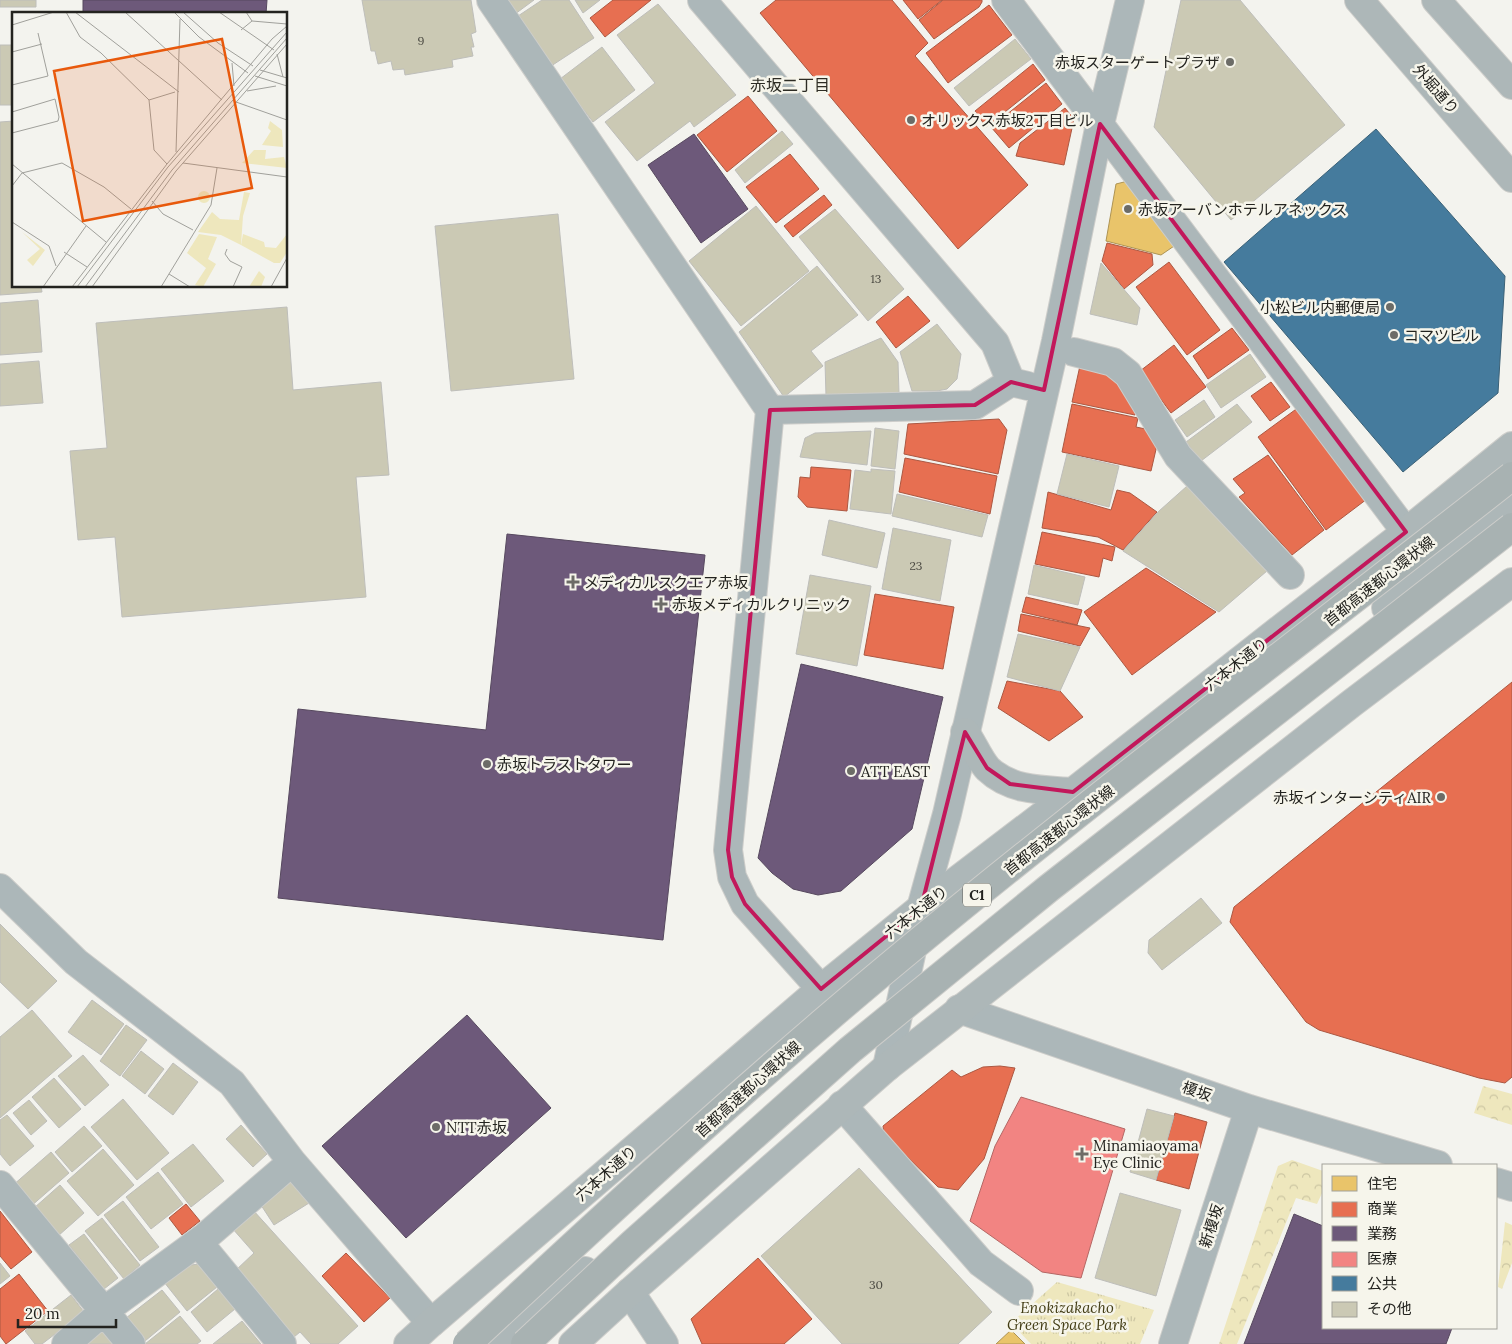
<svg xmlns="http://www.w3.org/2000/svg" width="1512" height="1344" viewBox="0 0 1512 1344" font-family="Lora,'Noto Sans JP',serif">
<defs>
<pattern id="grass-tufts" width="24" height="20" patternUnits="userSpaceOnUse" patternTransform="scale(1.25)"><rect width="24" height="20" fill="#eee7bd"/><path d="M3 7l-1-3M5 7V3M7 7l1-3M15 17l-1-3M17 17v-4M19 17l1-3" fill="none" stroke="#ccc6a2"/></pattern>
<pattern id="forest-crowns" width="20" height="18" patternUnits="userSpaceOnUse" patternTransform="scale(1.25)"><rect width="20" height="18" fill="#eee7bd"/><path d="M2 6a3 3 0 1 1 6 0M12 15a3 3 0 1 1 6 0" fill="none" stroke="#ccc6a2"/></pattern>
</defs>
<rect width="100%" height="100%" fill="#f3f3ee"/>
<!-- grass -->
<path fill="url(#grass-tufts)" d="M1057 1282 1154 1310 1140 1344H1031L1011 1323Z"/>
<!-- forest -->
<path fill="url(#forest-crowns)" d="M1483 1086 1512 1094V1125L1474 1113Z
M1292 1160 1323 1171V1191L1317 1204 1296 1198 1237 1344H1219L1278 1166Z
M1505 1222 1512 1225V1263L1502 1289 1498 1287Z"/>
<!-- homes -->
<path fill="#e9c46a" stroke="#ae9454" d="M1128 181 1177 244 1161 255 1106 241 1116 184Z
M1011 1330 1025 1344H996Z"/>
<!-- shops -->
<path fill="#e76f51" stroke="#ac5842" d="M613 0H651L605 37 590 18Z
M776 0H892L928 43 915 56 1028 185 958 249 760 13Z
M903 0H942L918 19Z
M943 0H982V2L979 7 934 39 919 20Z
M989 5 1012 35 948 83 926 53Z
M1033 64 1045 80 986 127 975 111Z
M1046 83 1062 104 1009 148 991 127Z
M748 96 777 131 727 172 697 135Z
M1065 108 1074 119 1064 165 1016 156 1020 143Z
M790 154 819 189 776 223 746 187Z
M824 195 832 205 793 237 784 226Z
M1107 243 1152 254 1153 265 1124 289 1102 261Z
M1169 262 1220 330 1187 355 1136 287Z
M908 296 930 321 896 348 876 322Z
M1232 328 1249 350 1208 379 1193 356Z
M1174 345 1206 387 1171 413 1140 371Z
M1081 361 1114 368 1138 403 1135 415 1072 402Z
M1271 382 1290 407 1270 421 1251 396Z
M1072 404 1138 418 1136 427 1160 432 1151 471 1062 452Z
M1299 407 1367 499 1326 530 1258 437Z
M999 419 1007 430 998 474 904 454 908 424Z
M1268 455 1324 530 1292 555 1239 497 1245 493 1233 479Z
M905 458 997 476 990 514 899 492Z
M811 467 851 470 847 511 807 507 798 497 800 477 810 478Z
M1117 490 1130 493 1157 512 1123 550 1098 537 1042 528 1048 492 1111 510Z
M1042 532 1115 547 1112 561 1103 558 1099 577 1035 564Z
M1146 568 1216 612 1132 675 1084 612Z
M875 594 954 607 943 669 864 655Z
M1026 597 1082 610 1077 625 1022 612Z
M1021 614 1090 628 1080 646 1018 631Z
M1007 681 1060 691 1083 717 1049 741 998 708Z
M1512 682V1077L1505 1083 1479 1078 1319 1030 1306 1022 1230 922 1234 907Z
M1000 1066 1015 1068 984 1159 958 1190 938 1187 884 1134 883 1126 952 1070 961 1077 983 1067Z
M1175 1113 1207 1122 1189 1189 1156 1180Z
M186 1204 200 1221 182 1235 169 1218Z
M0 1211 32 1252 11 1269 0 1256Z
M346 1253 390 1298 364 1322 322 1276Z
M758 1258 812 1319 784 1344H702L691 1319Z
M19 1274 48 1311 6 1344 0 1336V1289Z"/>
<!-- offices -->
<path fill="#6d597a" stroke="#57495f" d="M83 0H267L266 14H83Z
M694 134 748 209 701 243 648 165Z
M507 534 705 555 663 940 278 898 298 709 486 730Z
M801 664 943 697 912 829 841 891 818 895 793 889 772 873 758 858Z
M467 1015 551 1108 406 1238 322 1146Z
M1294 1214 1323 1226V1328H1452L1446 1344H1244Z"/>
<!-- health -->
<path fill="#f28482" stroke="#b46764" d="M1021 1097 1125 1129 1081 1278 1042 1272 970 1221 995 1146Z"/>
<!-- public -->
<path fill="#457b9d" stroke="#3b6177" d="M1376 129 1505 276 1498 393 1403 472 1224 262Z"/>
<!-- building -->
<path fill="#cbc9b4" stroke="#bebeba" d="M0 0H36V7H0Z
M362 0H471L476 32 471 34 474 47H471L473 56 452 60 453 67 405 75 404 69 393 70 391 61 378 64 375 51H371Z
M499 0H534L511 17Z
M542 0H569L594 38 545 70 512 20Z
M575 0H600L583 13Z
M1181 0H1240L1345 125 1231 220 1154 127Z
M658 4 736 95 694 127 690 121 637 161 605 122 655 83 617 35Z
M1015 39 1031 59 969 106 954 88Z
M0 45H14V105H0Z
M602 47 635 90 593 122 560 79Z
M14 121V286H41L42 292 0 295V122Z
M782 131 793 144 745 183 735 170Z
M756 206 809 271 741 326 689 261Z
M835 209 904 289 868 321 799 237Z
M558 214 574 379 451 391 435 226Z
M1101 263 1140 308 1137 325 1090 314Z
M817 266 858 315 811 351 823 366 784 397 739 332Z
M38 300 42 352 0 355V303Z
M287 307 293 390 381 382 389 475 356 477 366 597 122 617 115 537 78 540 70 451 107 448 96 323Z
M937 324 961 354 957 379 947 389 937 391H912L900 352Z
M881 338 898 362 899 393 826 396 825 362Z
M1250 354 1266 377 1221 408 1206 385Z
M39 361 43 403 0 406V364Z
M1204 400 1215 417 1187 437 1175 420Z
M1237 404 1252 422 1201 461 1186 442Z
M875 428 899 431 895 469 871 466Z
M871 431 867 465 800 457 805 438 815 433Z
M1067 454 1119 466 1109 507 1057 494Z
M871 469 895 471 891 514 850 509 855 470 871 472Z
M1196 478 1274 565 1219 612 1123 551 1159 511Z
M897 494 988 515 982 537 892 516Z
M829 520 885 533 877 568 822 555Z
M893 528 951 540 940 601 882 589Z
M1034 565 1085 577 1078 605 1028 594Z
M810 575 871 586 857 666 796 654Z
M1018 634 1080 647 1060 691 1007 677Z
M1201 898 1222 923 1162 970 1148 953 1149 940Z
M0 924 57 981 28 1009 0 982Z
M92 1000 124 1024 101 1055 68 1032Z
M32 1010 72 1056 0 1118V1037Z
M126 1025 147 1040 120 1076 100 1061Z
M141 1051 164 1069 145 1094 122 1076Z
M83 1055 109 1085 85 1106 58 1076Z
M173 1063 198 1082 173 1115 148 1096Z
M54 1078 81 1109 59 1128 32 1097Z
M123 1099 169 1153 137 1180 91 1127Z
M29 1100 47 1121 31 1135 13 1113Z
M1147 1109 1174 1116 1156 1180 1130 1172Z
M7 1115 34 1146 10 1166 0 1154V1120Z
M241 1125 267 1154 253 1167 226 1139Z
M84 1126 102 1146 72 1172 55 1152Z
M193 1144 224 1181 191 1207 161 1169Z
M103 1149 134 1185 98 1216 67 1181Z
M51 1152 69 1173 30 1207 12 1186Z
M859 1168 992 1312 958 1344H842L761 1256Z
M158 1172 183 1204 151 1229 126 1197Z
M291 1176 309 1203 274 1225 257 1199Z
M60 1185 84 1213 58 1236 34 1208Z
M1120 1193 1181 1210 1156 1296 1095 1278Z
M123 1201 159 1247 140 1261 104 1215Z
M253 1210 358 1326 338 1344H311L300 1332 294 1337 235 1271 254 1253 232 1228Z
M102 1218 140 1265 124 1279 85 1231Z
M84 1234 118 1278 104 1289 69 1245Z
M0 1263 10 1276 0 1284Z
M199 1264 217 1287 187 1311 164 1282 183 1266Z
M218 1289 235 1309 207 1332 191 1312Z
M162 1290 180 1312 145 1341 126 1318Z
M71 1295 84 1312 42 1344H35L25 1331Z
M180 1316 201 1341 197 1344H145Z
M242 1321 261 1344H213Z
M104 1330 115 1344H86Z"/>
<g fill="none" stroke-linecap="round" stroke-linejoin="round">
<!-- minor casing -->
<g stroke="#cdcdca" stroke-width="30">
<path id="minor" d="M491 0 770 410
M702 0 995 343 1011 382 1028 386
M1006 0 1406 532
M1074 352 1113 362 1128 374 1178 456 1290 575
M0 888 76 962 232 1083 292 1162 431 1323
M821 989 745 904 732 877 728 850 770 410 975 405 1011 382
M959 1009 1249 1109 1438 1165
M887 1067 921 908 947 814 1056 341 1100 124 1130 0
M842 1105 981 1263 1019 1291
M1496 1182 1512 1187
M0 1185 131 1344
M198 1242 282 1344
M630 1292 664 1344
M66 1344 104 1311 205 1237 292 1162
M1173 1344 1249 1109"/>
</g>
<!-- major casing -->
<g stroke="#cdcdca" stroke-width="30">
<path id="major" d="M1359 0 1512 178
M1436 0 1512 85
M1386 608 1512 508
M965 732C972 742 980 761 988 769 1011 791 1043 790 1073 792
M408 1344 431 1323 821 989 921 908 1073 792 1283 627 1406 532 1512 446
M502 1344 585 1271
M573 1344 630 1292 887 1067 1352 703 1512 582"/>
</g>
<!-- minor -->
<use href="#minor" stroke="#acb7b9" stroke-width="28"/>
<!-- major -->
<use href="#major" stroke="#adb7b8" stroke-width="28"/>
<!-- highway-bridge casing -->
<g stroke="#cdcdca" stroke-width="30" stroke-linecap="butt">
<path id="highway-bridge" d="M467 1344C585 1234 704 1124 827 1019 1048 830 1283 656 1512 476
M525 1344 632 1244 850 1050 1049 888 1512 527"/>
</g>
<!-- highway-bridge -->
<use href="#highway-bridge" stroke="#a8b2b2" stroke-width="28"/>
</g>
<!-- marked area -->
<path fill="none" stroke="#c2185b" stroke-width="4" stroke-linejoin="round" d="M1100 124 1406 532 1073 792 1010 784 987 768 965 732 921 908 821 989 745 904 732 877 728 850 770 410 975 405 1011 382 1044 390Z"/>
<!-- markers -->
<g fill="#6c6c67" stroke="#f6f5eb" stroke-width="2">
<circle cx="1230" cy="62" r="5"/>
<circle cx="911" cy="120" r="5"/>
<circle cx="1128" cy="209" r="5"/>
<circle cx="1390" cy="307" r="5"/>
<circle cx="1394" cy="335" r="5"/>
<path d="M570.5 574.5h5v5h5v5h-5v5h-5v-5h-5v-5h5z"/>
<path d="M658.5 596.5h5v5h5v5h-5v5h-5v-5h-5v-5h5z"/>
<circle cx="487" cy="764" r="5"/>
<circle cx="851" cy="771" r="5"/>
<circle cx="1441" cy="797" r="5"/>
<circle cx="436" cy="1127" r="5"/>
<path d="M1079.5 1146.5h5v5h5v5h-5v5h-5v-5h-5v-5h5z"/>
</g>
<g text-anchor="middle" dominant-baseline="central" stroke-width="5" stroke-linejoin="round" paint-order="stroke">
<!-- number labels -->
<g font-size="12" fill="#4d4c44">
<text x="421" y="40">9</text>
<text x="876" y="278">13</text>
<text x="916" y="565">23</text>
<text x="876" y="1284">30</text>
</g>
<!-- shield labels -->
<rect fill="#f6f5eb" stroke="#62625c" stroke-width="1" x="963" y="883.5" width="28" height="23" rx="4"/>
<g font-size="14" font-weight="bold" fill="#23231f">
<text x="977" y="895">C1</text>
</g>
<!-- poi labels -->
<g font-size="15" fill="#23231f" stroke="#f6f5eb" text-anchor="start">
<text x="1220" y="62" text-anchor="end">赤坂スターゲートプラザ</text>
<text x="921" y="120">オリックス赤坂2丁目ビル</text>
<text x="1138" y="209">赤坂アーバンホテルアネックス</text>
<text x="1380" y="307" text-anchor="end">小松ビル内郵便局</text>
<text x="1404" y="335">コマツビル</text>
<text x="584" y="582">メディカルスクエア赤坂</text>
<text x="672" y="604">赤坂メディカルクリニック</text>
<text x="497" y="764">赤坂トラストタワー</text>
<text x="861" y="771">ATT EAST</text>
<text x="1431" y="797" text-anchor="end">赤坂インターシティAIR</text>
<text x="446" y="1127">NTT赤坂</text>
<text x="1093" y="1145">Minamiaoyama<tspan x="1093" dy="17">Eye Clinic</tspan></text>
</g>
<!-- street labels -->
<g font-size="15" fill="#23231f" stroke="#f6f5eb">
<text transform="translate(1436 89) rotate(49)">外堀通り</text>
<text transform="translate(1379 581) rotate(-38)">首都高速都心環状線</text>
<text transform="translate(1236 664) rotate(-38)">六本木通り</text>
<text transform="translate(1059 830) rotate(-38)">首都高速都心環状線</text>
<text transform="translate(916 912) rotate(-38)">六本木通り</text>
<text transform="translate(748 1089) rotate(-42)">首都高速都心環状線</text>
<text transform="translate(1197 1091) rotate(19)">榎坂</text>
<text transform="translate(606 1173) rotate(-41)">六本木通り</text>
<text transform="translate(1211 1226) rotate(-72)">新榎坂</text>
</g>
<!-- park labels -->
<g font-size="15" font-style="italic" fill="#423c14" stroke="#f6f5eb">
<text x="1067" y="1307">Enokizakacho<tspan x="1067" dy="17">Green Space Park</tspan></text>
</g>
<!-- neighbourhood labels -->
<g font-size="16" fill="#2d2c24" stroke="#f6f5eb">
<text x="790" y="85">赤坂二丁目</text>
</g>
</g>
<!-- overview -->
<g transform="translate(12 12)">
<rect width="275" height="275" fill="#f3f3ee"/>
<path d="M186 185a6 6 0 1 1 12 0a6 6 0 1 1-12 0ZM232 180 238 181 231 204 229 233 209 223 186 220 200 200 208 207 227 208ZM10 220 33 238 21 254 15 248 28 237Z" fill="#eee7bd"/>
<path d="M258 109 270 118 271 135 250 133 259 119 256 116ZM242 138H254L253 147 272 145 275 156 230 151ZM231 222 252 230 253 235 264 236 275 222V240L268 251H262L229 233Z" fill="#eee7bd"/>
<path d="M187 222 205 225 196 247 204 252 191 275 183 273 194 256 175 241Z" fill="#eee7bd"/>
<path d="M247 259 253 265 249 275H237Z" fill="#eee7bd"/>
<path fill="none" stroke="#a0a09b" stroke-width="1" d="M54 0 68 25 89 41 137 88M63 0 167 80M113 0 210 88M162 0 187 25 236 61M171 0 206 31 241 54M207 0 262 38M240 9 275 12M0 13 42 0M229 18 240 9 234 0M0 40 30 32M265 42 271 65M220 51 222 74M248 58 275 66M243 64 275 74M0 73 36 64 26 21M235 79 264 74M224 90 275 108M0 100 43 87 47 105 46 109 0 121M164 140 168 7M171 151 275 165M0 152 94 230M155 152 142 138 137 88 163 80M0 174 10 161 50 151 92 175 119 197M140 189 151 202 181 218M0 210 37 234 44 254M215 237 213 242 218 249 230 255 221 275M52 240 75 255M157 262 178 275M31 275 74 214M60 275 155 152 260 27 275 14M65 275 156 155 275 20M73 275 160 158 275 26M80 275 164 159 275 32M149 275 199 193 205 156M259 275 275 246"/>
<path fill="#e8590c" fill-opacity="0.15" stroke="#e8590c" stroke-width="2.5" d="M210 27 240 176 71 209 42 59Z"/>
<rect width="275" height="275" fill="none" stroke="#23231f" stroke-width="2.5"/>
</g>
<!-- legend -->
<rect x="1322" y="1164" width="175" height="165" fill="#f6f5eb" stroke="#a2a199"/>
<rect x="1332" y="1176" width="25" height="15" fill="#e9c46a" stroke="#a2a199"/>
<text x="1367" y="1189" font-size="15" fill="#23231f">住宅</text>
<rect x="1332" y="1202" width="25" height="15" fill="#e76f51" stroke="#a2a199"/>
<text x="1367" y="1214" font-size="15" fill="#23231f">商業</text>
<rect x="1332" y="1226" width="25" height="15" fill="#6d597a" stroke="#a2a199"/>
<text x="1367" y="1239" font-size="15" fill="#23231f">業務</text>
<rect x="1332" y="1252" width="25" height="15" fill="#f28482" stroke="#a2a199"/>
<text x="1367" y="1264" font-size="15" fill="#23231f">医療</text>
<rect x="1332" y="1276" width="25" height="15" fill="#457b9d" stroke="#a2a199"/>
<text x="1367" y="1289" font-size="15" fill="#23231f">公共</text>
<rect x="1332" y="1302" width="25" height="15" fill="#cbc9b4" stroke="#a2a199"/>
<text x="1367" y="1314" font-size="15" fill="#23231f">その他</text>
<!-- scale -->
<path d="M18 1319v8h98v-8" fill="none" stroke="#23231f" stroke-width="2.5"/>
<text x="25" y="1319" font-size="15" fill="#23231f" stroke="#f6f5eb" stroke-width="4" paint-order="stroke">20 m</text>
</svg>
